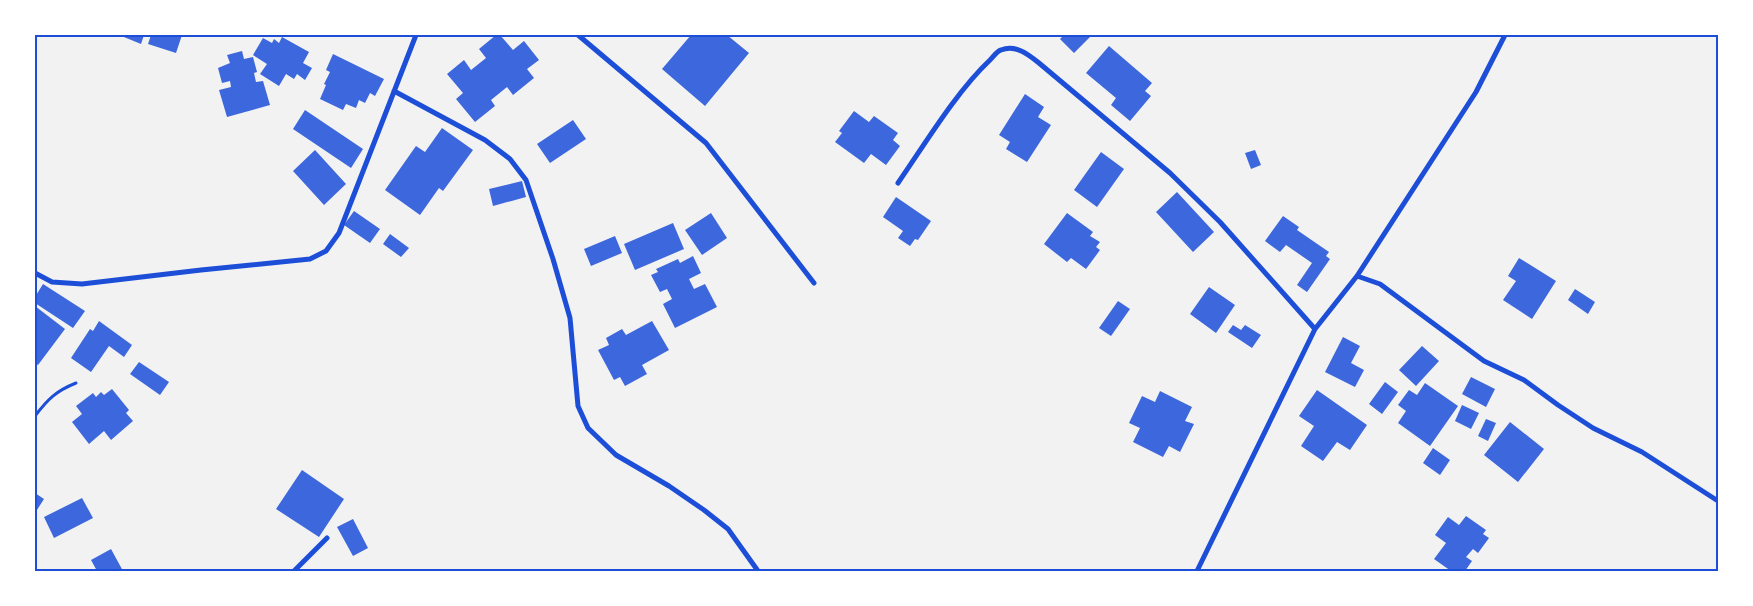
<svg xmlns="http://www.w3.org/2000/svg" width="1753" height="606" viewBox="0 0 1753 606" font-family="Ubuntu,sans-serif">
<rect width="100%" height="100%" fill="#f2f2f2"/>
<!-- building -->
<path fill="#3d67dc" d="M119 35H144L141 44Z
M151 35H182L176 53 148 44Z
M496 35H500L513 50 524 41 539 60 527 69 534 78 513 95 507 87 491 100 495 106 475 122 456 99 463 93 447 74 464 60 471 70 486 58 479 49Z
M691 35H727L749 53 705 106 662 69Z
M1064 35H1092L1074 53 1060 39Z
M282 37 309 52 303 63 312 68 305 80 297 74 294 79 286 74 279 86 260 74 267 64 253 55 263 38 272 43 274 39 279 43Z
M1109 46 1152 83 1145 91 1151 96 1130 121 1111 105 1116 98 1086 73Z
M242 51 244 59 253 57 257 72 254 73 256 82 263 81 270 105 227 117 219 90 231 87 230 81 222 83 218 68 230 63 227 55Z
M333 54 384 79 375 96 370 93 365 103 359 100 356 108 346 104 343 110 320 99 326 85 324 84 330 72 326 70Z
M1025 94 1044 107 1038 117 1051 125 1027 162 1006 149 1010 142 999 135Z
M305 110 363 149 351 168 293 129Z
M854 111 869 122 874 116 898 133 893 140 900 146 886 165 871 154 864 163 835 142 842 133 839 131Z
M573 120 586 139 550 163 537 144Z
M442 128 473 150 443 191 439 188 420 215 385 190 416 146 425 152Z
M315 150 346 184 324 205 293 171Z
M1255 150 1261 165 1251 169 1245 153Z
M1101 152 1124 169 1097 207 1074 190Z
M522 181 526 197 493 206 489 189Z
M1177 192 1214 232 1193 252 1156 212Z
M896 197 931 221 918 240 915 239 910 246 898 238 903 231 883 217Z
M354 211 380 229 370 243 344 225Z
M711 213 727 238 702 255 685 230Z
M1067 213 1093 232 1090 236 1100 242 1096 247 1100 250 1086 269 1071 258 1067 262 1044 244Z
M1283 216 1299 227 1297 230 1329 252 1326 256 1330 259 1307 292 1297 285 1312 263 1286 245 1280 252 1265 241Z
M673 223 684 249 635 270 624 244Z
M390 234 409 248 401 257 383 244Z
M615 236 622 253 591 266 584 249Z
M693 256 701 273 689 279 694 289 705 284 717 307 675 328 663 304 672 299 667 289 660 292 651 275 658 272 656 269 678 259 680 263Z
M1519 258 1556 281 1532 319 1503 300 1516 281 1508 276Z
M43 284 85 311 73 328 35 303V297Z
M1209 287 1235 305 1216 333 1190 314Z
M1575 289 1595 302 1588 314 1568 300Z
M1118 301 1130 309 1111 336 1099 328Z
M35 306 65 329 38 365 35 363Z
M99 321 132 345 124 357 109 346 91 372 71 358 90 329 93 331Z
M652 321 669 350 642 365 647 374 625 386 620 377 614 380 598 350 609 345 606 338 622 329 626 335Z
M1233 325 1241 330 1245 325 1261 335 1252 348 1228 332Z
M1343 337 1360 346 1351 363 1364 370 1355 387 1325 372Z
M1422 346 1439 361 1416 386 1399 370Z
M139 362 169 382 160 395 130 374Z
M1471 377 1495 389 1486 407 1462 394Z
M1385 382 1398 392 1382 414 1369 404Z
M1425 383 1458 406 1430 446 1398 423 1406 411 1398 405 1409 390 1417 395Z
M112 389 129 410 126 413 133 421 111 440 104 431 89 444 72 422 82 414 76 406 93 393 96 397 101 392 104 395Z
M1317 390 1367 425 1350 450 1337 442 1323 461 1301 446 1314 426 1299 416Z
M1160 391 1192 407 1185 421 1194 424 1180 452 1169 446 1163 457 1133 442 1140 428 1129 423 1142 396 1155 402Z
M1462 405 1479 413 1471 429 1455 421Z
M1486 419 1496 423 1488 441 1478 436Z
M1510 422 1544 449 1518 482 1484 455Z
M1433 448 1450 460 1440 475 1423 463Z
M302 470 344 499 319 537 276 509Z
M35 493 44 499 35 513Z
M82 498 93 518 54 538 44 517Z
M1466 516 1486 530 1483 534 1489 538 1478 553 1473 549 1466 557 1472 561 1465 571H1451L1434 559 1446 543 1435 535 1448 517 1459 525Z
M353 519 368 548 353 556 337 527Z
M111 549 123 571H97L91 560Z"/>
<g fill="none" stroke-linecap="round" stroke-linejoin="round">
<!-- path -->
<path stroke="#1d4ed8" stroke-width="3" d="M35 416C48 399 56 391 76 383"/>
<!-- minor -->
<path stroke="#1d4ed8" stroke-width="5" d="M578 35 706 143 814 283
M394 91 485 140 510 159 526 180 553 259 570 318 578 406 588 428 616 455 669 486 704 510 728 529 758 571
M898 183C925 144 956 92 990 60 993 57 997 51 1001 50 1016 44 1029 55 1039 63L1170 173 1220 222 1315 329
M35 273 52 282 82 284 201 270 310 259 326 251 339 233 416 35
M1357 276 1380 284 1484 361 1524 380 1558 405 1593 428 1642 452 1718 501
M294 571 327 538
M1197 571 1315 329 1357 276 1476 92 1505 35"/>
</g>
<!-- border -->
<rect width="1753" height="606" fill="none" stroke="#ffffff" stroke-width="72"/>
<rect x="36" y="36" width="1681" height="534" fill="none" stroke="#1d4ed8" stroke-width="2"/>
</svg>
